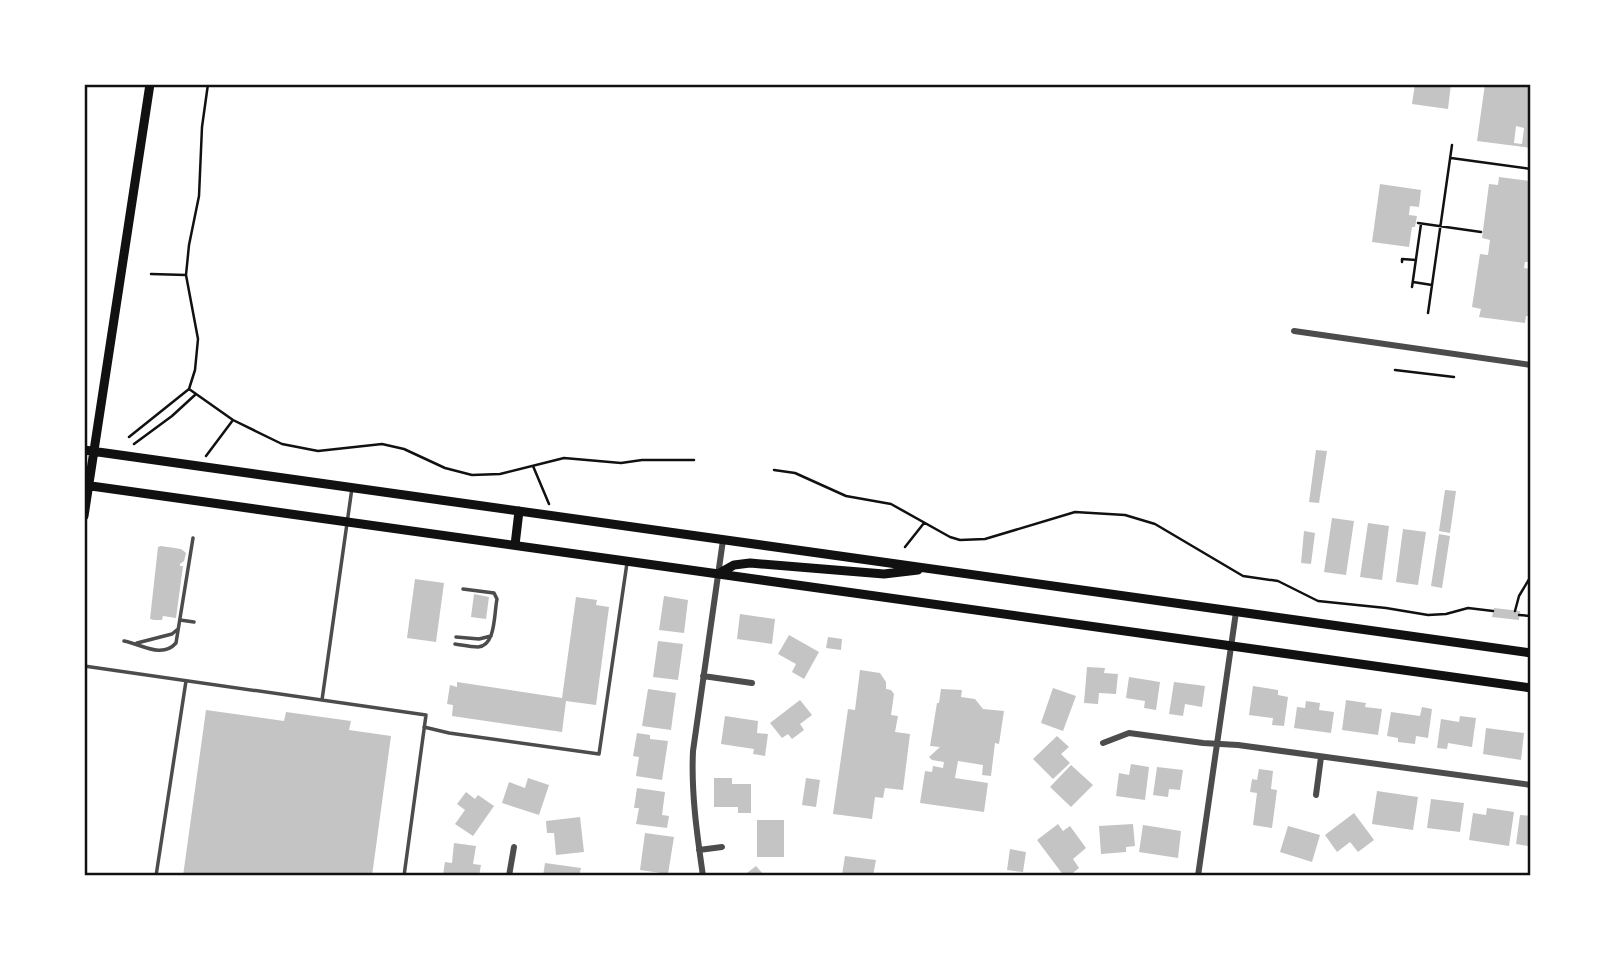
<svg xmlns="http://www.w3.org/2000/svg" width="1615" height="960" viewBox="0 0 1615 960" font-family="'Work Sans',sans-serif">
<rect width="100%" height="100%" fill="#fff"/>
<!-- building -->
<path fill="#c4c4c4" fill-rule="evenodd" d="M1415 84H1451L1448 109 1412 104Z
M1485 84H1531V148L1477 141ZM1516 126 1524 128 1522 144 1514 143Z
M1499 177 1531 181V262H1525L1524 268 1531 269V316H1526L1525 323 1479 317 1481 309 1472 307 1480 254 1488 255 1490 240 1482 238 1489 184 1498 185Z
M1380 184 1421 190 1419 207 1410 206 1409 215 1417 216 1415 227H1412L1409 247 1372 242Z
M1316 450 1327 451 1319 503 1309 502Z
M1445 490 1456 491 1450 533 1439 531Z
M1332 518 1354 521 1346 575 1324 572Z
M1368 523 1389 526 1382 580 1360 577Z
M1403 529 1426 532 1418 585 1396 582Z
M1304 531 1315 533 1311 564 1301 563Z
M1439 534 1450 536 1442 588 1431 586Z
M161 546 181 549 186 553 184 561 180 564V566H183L176 618 163 616 162 620H154L150 619 158 547Z
M415 579 444 583 436 642 407 638Z
M474 594 489 597 486 619 471 617Z
M664 596 688 600 684 633 659 630Z
M576 597 597 600 596 605 609 607 596 705 566 701 562 732 452 716 453 705 447 704 450 685 457 687V682L562 698Z
M1494 608 1520 611 1519 620 1492 617Z
M740 614 775 619 772 644 737 639Z
M789 635 819 652 804 679 792 672 796 664 778 654Z
M828 637 842 639 841 650 826 648Z
M658 641 683 644 678 680 653 677Z
M1087 667 1105 668 1104 673 1118 674 1116 694 1099 693 1098 704 1084 703Z
M860 670 880 673 886 682V689L891 690 894 694 891 715 898 716 895 732 910 734 903 790 885 788 883 798 875 797 872 819 833 814 848 709 855 710Z
M1129 677 1160 682 1156 710 1144 708 1145 701 1126 698Z
M1174 682 1205 686 1202 707 1185 704 1183 716 1169 714Z
M1253 686 1278 690V695L1288 697 1284 726 1272 725 1273 718 1249 715Z
M1053 688 1076 696 1063 731 1041 723Z
M648 689 676 693 671 730 642 726Z
M941 689 962 690 961 697 975 699 983 709 1004 711 999 744 995 743 991 776 982 775 983 765 958 761 955 778 988 783 984 812 920 803 925 771 932 772 933 766 943 768 944 762 932 760 929 757 940 747 930 746 937 703H939Z
M800 700 812 715 800 724 804 730 792 739 788 734 782 738 770 723Z
M1346 700 1366 703 1365 707 1382 709 1378 735 1342 730Z
M1306 701 1320 703 1319 710 1334 712 1331 733 1294 728 1297 707 1305 708Z
M1422 707 1432 709 1428 738 1416 736 1415 744 1398 742V738L1387 736 1391 712 1420 716Z
M206 710 284 721 286 712 351 721 349 730 391 736 372 876H183Z
M725 716 758 721 757 733 768 734 765 756 753 754 754 749 721 744Z
M1460 716 1476 718 1472 747 1448 743 1447 749 1437 748 1441 719 1459 722Z
M1486 728 1524 733 1521 760 1483 754Z
M637 733 650 735V739L668 741 662 780 636 776 639 757 633 756Z
M1057 736 1069 747 1061 754 1070 763 1053 779 1033 759Z
M1131 764 1149 767 1145 800 1116 796 1119 773 1129 775Z
M1071 765 1093 785 1071 807 1050 787Z
M1157 767 1183 770 1180 790 1169 789 1168 797 1153 795Z
M1259 769 1273 771 1271 789 1277 790 1272 828 1253 825 1257 793 1250 792 1252 779 1257 780Z
M528 778 549 785 539 815 502 803 509 782 525 788Z
M714 778H732V784H751V813H738V807H714Z
M806 778 820 780 816 807 802 805Z
M637 788 665 792 662 815 669 816 667 828 636 824 639 808H634Z
M1377 791 1418 797 1413 830 1372 824Z
M466 792 475 799 478 795 494 806 473 836 455 824 465 810 457 804Z
M1431 799 1464 803 1460 832 1427 828Z
M1487 808 1514 812 1509 846 1469 840 1473 813 1486 815Z
M1354 813 1374 840 1358 852 1350 842 1337 852 1325 835Z
M1520 815 1531 816V839H1529L1528 846 1516 844Z
M580 817 584 852 556 855 554 833H547L546 821Z
M757 820H784V857H757Z
M1058 824 1063 831 1070 826 1086 848 1073 859 1079 868 1069 876H1064L1037 840Z
M1133 824 1135 846 1126 847V852L1101 854 1099 826Z
M1143 825 1181 831 1178 858 1139 852Z
M1288 826 1320 835 1312 862 1280 852Z
M645 833 674 837 668 874 640 870Z
M454 843 476 846 473 864 481 865 479 876 443 875 445 862 452 863Z
M1010 849 1026 852 1023 872 1007 870Z
M845 856 876 860 873 876 842 875Z
M545 863 581 868 579 876H543Z
M756 866 765 876H743Z"/>
<g fill="none" stroke-linecap="round" stroke-linejoin="round">
<!-- path -->
<path stroke="#111" stroke-width="2.5" d="M208 84 202 127 199 196 189 245 186 275 198 339 195 370 189 389 233 420 282 444 318 451 382 444 404 449 445 468 472 475 500 474 564 458 621 463 642 460H694
M1451 158 1531 169
M1418 223 1481 232
M1402 262V259L1416 260
M151 274 186 275
M1413 282 1432 285
M1412 287 1421 224
M1428 313 1452 145
M1395 370 1454 377
M129 437 189 389
M134 444 172 416 196 394
M206 456 233 420
M533 466 549 504
M774 470 795 473 846 496 891 504 950 537 960 540 985 539 1075 512 1125 515 1155 524 1243 576 1278 581 1318 601 1386 608 1428 615 1446 614 1468 608 1493 611
M905 547 924 523
M1515 611 1519 596 1531 576
M1519 615 1531 616"/>
<!-- service -->
<path stroke="#4c4c4c" stroke-width="3.5" d="M180 620 194 622
M456 637 479 639 491 636
M124 641C141 644 162 659 176 643L193 538
M137 643 172 634 178 629
M455 644C462 645 470 647 478 647 496 646 494 613 497 599L494 593 463 589
M84 666 426 715 404 876
M322 700 352 488
M424 727 449 733 599 754 627 563
M156 876 186 681"/>
<!-- minor -->
<path stroke="#4c4c4c" stroke-width="6" d="M1294 331 1531 365
M703 676 752 683
M1103 743 1129 733 1203 743 1238 745 1531 785
M1316 795 1321 757
M699 850 722 847
M509 876 514 847
M703 876C697 834 691 793 693 751L723 540
M1198 876 1236 612"/>
<!-- secondary -->
<path stroke="#111" stroke-width="9" d="M84 450 1531 653
M84 485 1531 688
M84 516 150 84
M515 545 519 511
M718 574 734 565 750 563 884 574 918 570"/>
</g>
<!-- border -->
<rect width="1615" height="960" fill="none" stroke="#ffffff" stroke-width="172"/>
<rect x="86" y="86" width="1443" height="788" fill="none" stroke="#111" stroke-width="2.5"/>
</svg>
